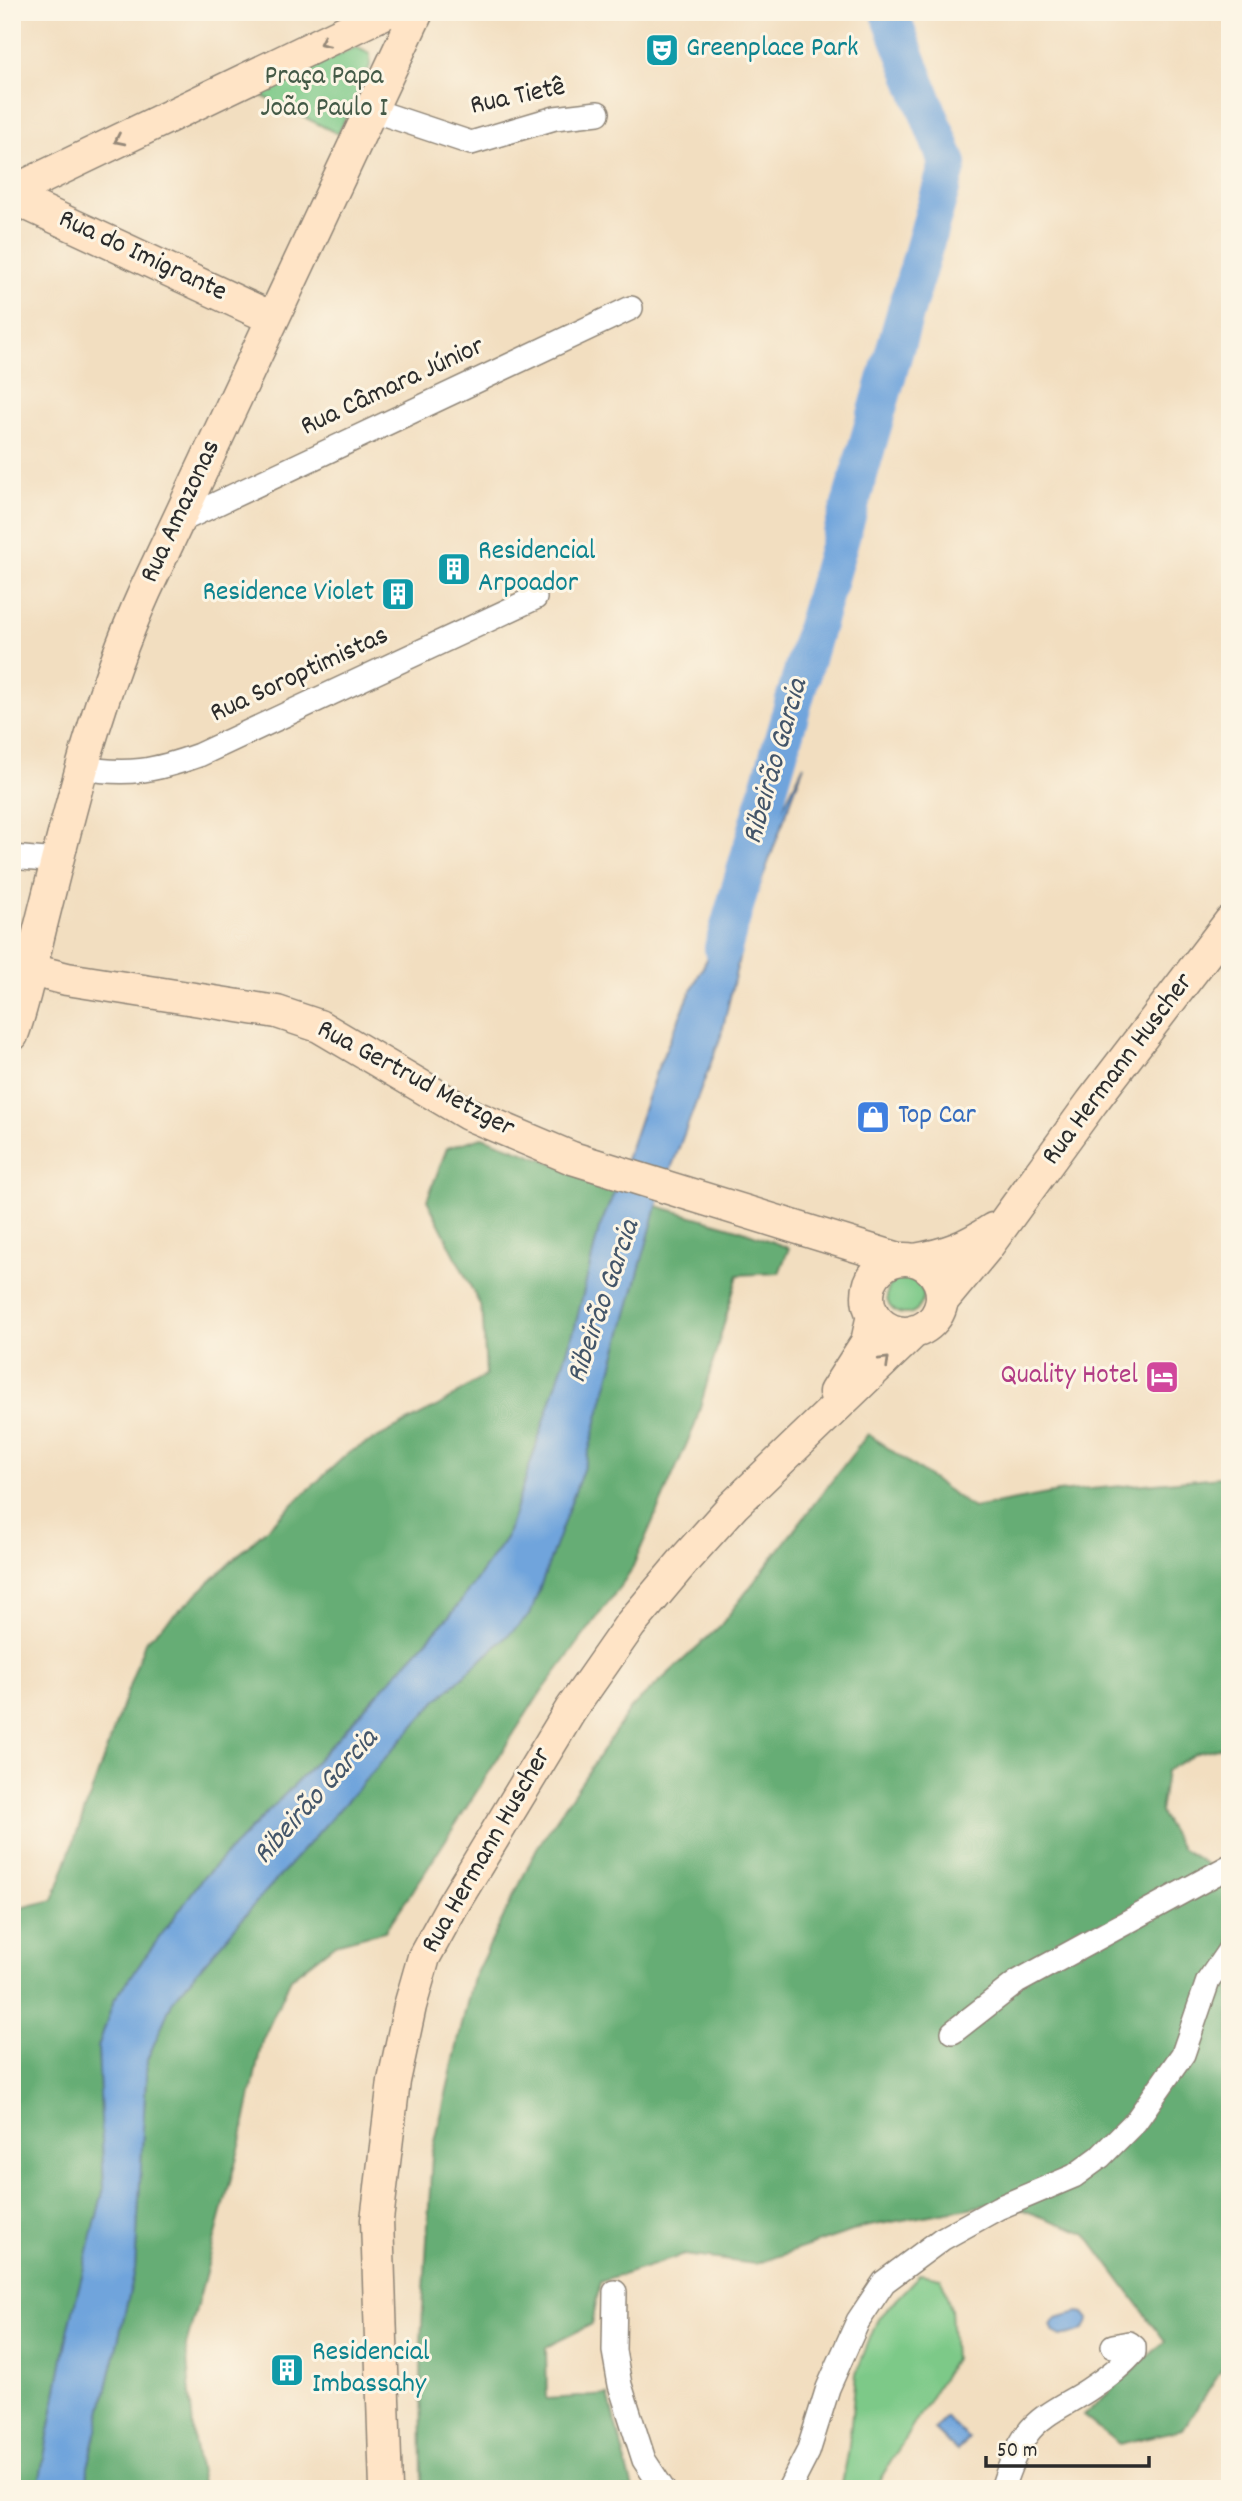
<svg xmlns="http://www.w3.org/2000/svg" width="1242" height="2501" viewBox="0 0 1242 2501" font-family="Dekko,sans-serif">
<rect width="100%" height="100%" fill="#fcf5e5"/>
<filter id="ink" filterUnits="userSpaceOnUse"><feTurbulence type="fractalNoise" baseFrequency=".0143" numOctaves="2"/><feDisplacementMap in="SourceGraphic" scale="14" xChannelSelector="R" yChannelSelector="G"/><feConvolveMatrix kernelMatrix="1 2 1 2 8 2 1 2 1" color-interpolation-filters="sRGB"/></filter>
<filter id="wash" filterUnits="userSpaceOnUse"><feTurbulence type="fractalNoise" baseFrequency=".00686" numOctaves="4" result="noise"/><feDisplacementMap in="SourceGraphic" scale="28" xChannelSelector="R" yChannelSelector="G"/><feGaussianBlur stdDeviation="1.57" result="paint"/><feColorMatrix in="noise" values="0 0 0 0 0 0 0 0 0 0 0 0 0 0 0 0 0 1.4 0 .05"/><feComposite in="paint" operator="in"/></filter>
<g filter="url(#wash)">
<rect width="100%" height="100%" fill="#f2dec0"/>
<!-- green -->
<path fill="#7dc988" stroke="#547a5a" stroke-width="2" d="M356 47 370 54V66L338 134 258 94Z
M887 1296a18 18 0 1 1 36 0a18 18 0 1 1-36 0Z
M920 2274 941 2278 951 2309 954 2359 874 2489H841L848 2454 856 2374 878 2318Z"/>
<!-- forest -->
<path fill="#66ad74" stroke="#486c50" stroke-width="2" d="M482 1137 617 1186 599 1229 575 1327 506 1538 453 1612 296 1783 202 1879 114 2000 98 2047 104 2188 69 2327 38 2489H12V1910L53 1900 145 1642 348 1453 438 1406 486 1375 483 1320 480 1305 427 1200 447 1148Z
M657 1206 738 1229 789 1248 779 1273 738 1275 695 1425 630 1573 532 1705 422 1877 385 1931 335 1944 291 1978 262 2041 241 2142 186 2346 194 2441 203 2489H87L88 2467 135 2270 147 2060 173 2000 258 1900 437 1700 530 1615 586 1461Z
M868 1434 973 1508 1058 1492 1230 1476V1745L1197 1753 1166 1771 1160 1813 1181 1848 1222 1874 1230 1870V2362L1225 2364 1183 2429 1119 2444 1083 2416 1165 2341 1085 2233 1002 2202 864 2227 755 2264 684 2255 600 2282 592 2324 546 2347 547 2399 608 2395 633 2489H422L421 2342 432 2155 472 1981 537 1848 631 1708 720 1626Z"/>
<!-- water -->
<path fill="#6fa4dc" stroke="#4d6884" stroke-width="2" d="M804 765 749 915 721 1036 657 1206 586 1461 530 1615 437 1700 258 1900 173 2000 147 2060 135 2270 88 2467 87 2489H38L69 2327 104 2188 98 2047 114 2000 202 1879 296 1783 453 1612 506 1538 575 1327 599 1229 617 1186 656 1072 691 991Z
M1079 2312 1084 2313 1089 2319C1088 2333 1072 2333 1061 2336L1054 2332 1051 2325 1056 2318Z
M946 2417 968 2438 957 2451 934 2430Z"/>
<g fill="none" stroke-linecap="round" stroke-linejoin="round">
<!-- river -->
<path stroke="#6fa4dc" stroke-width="38" d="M723 948 948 164 889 12"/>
</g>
</g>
<g filter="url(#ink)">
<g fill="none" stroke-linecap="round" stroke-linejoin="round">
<!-- street casing -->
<g stroke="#8e8476" stroke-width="26">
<path id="street" d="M372 110 471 143 555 118 598 113
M180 521 631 308
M81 767C126 777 157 770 199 755L535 598
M12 857 57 861
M953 2032 1017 1982 1230 1866
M615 2292 614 2351 620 2385 644 2460 663 2489
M789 2489 808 2452 828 2388 858 2321 884 2282 942 2239 998 2208 1074 2176 1100 2157 1136 2121 1183 2054 1208 1981 1230 1949
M1002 2489C1008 2470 1015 2451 1027 2434 1041 2414 1067 2404 1088 2390 1105 2379 1121 2367 1134 2352V2347L1129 2343 1113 2346"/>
</g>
<!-- secondary casing -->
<g stroke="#8e8476" stroke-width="35">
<path id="secondary" d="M12 192 386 12
M12 197 272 318
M31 970 67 979 277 1012 319 1026 468 1114 572 1158 899 1259
M12 1035C26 998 32 959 42 921 70 809 97 697 145 591L417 12
M868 1296a37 37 0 1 1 74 0a37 37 0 1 1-74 0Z
M914 1260C946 1255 966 1247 993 1229
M942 1301 986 1248 1092 1102 1230 922
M835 1392 867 1342 873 1315
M386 2489 377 2220 394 2081 410 2006 424 1957 452 1906 570 1711 630 1625 687 1557 733 1506 915 1331"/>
</g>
<!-- street -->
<use href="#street" stroke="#fff" stroke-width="23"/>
<!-- secondary -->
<use href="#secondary" stroke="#ffe4c6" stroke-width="32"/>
</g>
<!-- one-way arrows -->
<defs><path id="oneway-chevron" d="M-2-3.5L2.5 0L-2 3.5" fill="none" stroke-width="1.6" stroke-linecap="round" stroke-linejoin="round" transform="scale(1.75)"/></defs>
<g stroke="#958878">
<use href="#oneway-chevron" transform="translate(324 42) rotate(155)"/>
<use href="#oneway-chevron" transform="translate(119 140) rotate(154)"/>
<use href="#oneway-chevron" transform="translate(885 1361) rotate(-44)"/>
</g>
</g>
<!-- icons -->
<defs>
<g id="theatre-square" transform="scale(1.75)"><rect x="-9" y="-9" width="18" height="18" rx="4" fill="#0f9aa8" stroke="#fcf5e5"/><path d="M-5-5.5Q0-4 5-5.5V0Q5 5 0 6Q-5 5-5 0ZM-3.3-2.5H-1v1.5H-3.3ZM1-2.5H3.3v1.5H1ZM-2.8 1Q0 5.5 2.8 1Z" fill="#fff"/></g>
<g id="building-square" transform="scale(1.75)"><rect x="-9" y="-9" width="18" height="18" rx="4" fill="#0f9aa8" stroke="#fcf5e5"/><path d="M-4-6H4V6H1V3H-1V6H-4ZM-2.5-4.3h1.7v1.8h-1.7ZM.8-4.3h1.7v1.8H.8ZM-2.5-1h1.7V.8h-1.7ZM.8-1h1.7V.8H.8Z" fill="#fff"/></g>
<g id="shop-square" transform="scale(1.75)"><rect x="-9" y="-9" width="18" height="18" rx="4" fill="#3f7fe0" stroke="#fcf5e5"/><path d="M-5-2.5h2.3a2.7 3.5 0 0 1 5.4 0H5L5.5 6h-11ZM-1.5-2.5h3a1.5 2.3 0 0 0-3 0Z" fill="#fff"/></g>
<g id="hotel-square" transform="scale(1.75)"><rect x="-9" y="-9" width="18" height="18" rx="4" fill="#d1479c" stroke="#fcf5e5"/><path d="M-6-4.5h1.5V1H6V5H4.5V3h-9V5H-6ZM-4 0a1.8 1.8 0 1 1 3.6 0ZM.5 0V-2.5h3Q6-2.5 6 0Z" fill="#fff"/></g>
</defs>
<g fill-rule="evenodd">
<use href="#theatre-square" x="662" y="50"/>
<use href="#building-square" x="454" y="569"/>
<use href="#building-square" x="398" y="594"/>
<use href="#shop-square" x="873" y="1117"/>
<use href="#hotel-square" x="1162" y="1377"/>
<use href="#building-square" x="287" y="2370"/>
</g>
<g text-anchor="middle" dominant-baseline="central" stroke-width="6" stroke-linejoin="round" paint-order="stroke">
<!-- culture labels -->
<g font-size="28" fill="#0d838f" stroke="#fcf5e5" text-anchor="start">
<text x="686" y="50">Greenplace Park</text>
<text x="478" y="553">Residencial<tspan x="478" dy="32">Arpoador</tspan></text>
<text x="374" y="594" text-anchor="end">Residence Violet</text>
<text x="312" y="2354">Residencial<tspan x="312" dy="32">Imbassahy</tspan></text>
</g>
<!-- park labels -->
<g font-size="28" fill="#445a47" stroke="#fcf5e5">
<text x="324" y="78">Praça Papa<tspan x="324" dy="32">João Paulo I</tspan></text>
</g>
<!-- street labels -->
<g font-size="28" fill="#2b2b2b" stroke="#fcf5e5">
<text transform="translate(518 98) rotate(-12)">Rua Tietê</text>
<text transform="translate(142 257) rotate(25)">Rua do Imigrante</text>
<text transform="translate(393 388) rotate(-25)">Rua Câmara Júnior</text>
<text transform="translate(182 512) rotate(-65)">Rua Amazonas</text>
<text transform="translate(300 676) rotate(-25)">Rua Soroptimistas</text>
<text transform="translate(1119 1070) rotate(-53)">Rua Hermann Huscher</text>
<text transform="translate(415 1080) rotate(28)">Rua Gertrud Metzger</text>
<text transform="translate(488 1851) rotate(-60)">Rua Hermann Huscher</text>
</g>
<!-- shop labels -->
<g font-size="28" fill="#366cbe" stroke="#fcf5e5" text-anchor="start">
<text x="898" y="1117">Top Car</text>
</g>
<!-- hotel labels -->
<g font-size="28" fill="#b23c85" stroke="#fcf5e5" text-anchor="end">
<text x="1138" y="1377">Quality Hotel</text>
</g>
<!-- water labels -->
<g font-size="30" font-style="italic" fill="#435569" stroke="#fcf5e5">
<text transform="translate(777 762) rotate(-74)">Ribeirão Garcia</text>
<text transform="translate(605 1302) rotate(-71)">Ribeirão Garcia</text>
<text transform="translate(317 1798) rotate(-48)">Ribeirão Garcia</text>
</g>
</g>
<!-- margin -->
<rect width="1242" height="2501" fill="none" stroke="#fcf5e5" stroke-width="42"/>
<!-- scale -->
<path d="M986 2456v10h163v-10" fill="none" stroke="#2b2b2b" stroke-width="3.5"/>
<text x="997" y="2456" font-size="21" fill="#2b2b2b" stroke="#fcf5e5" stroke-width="5" paint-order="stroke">50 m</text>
</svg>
